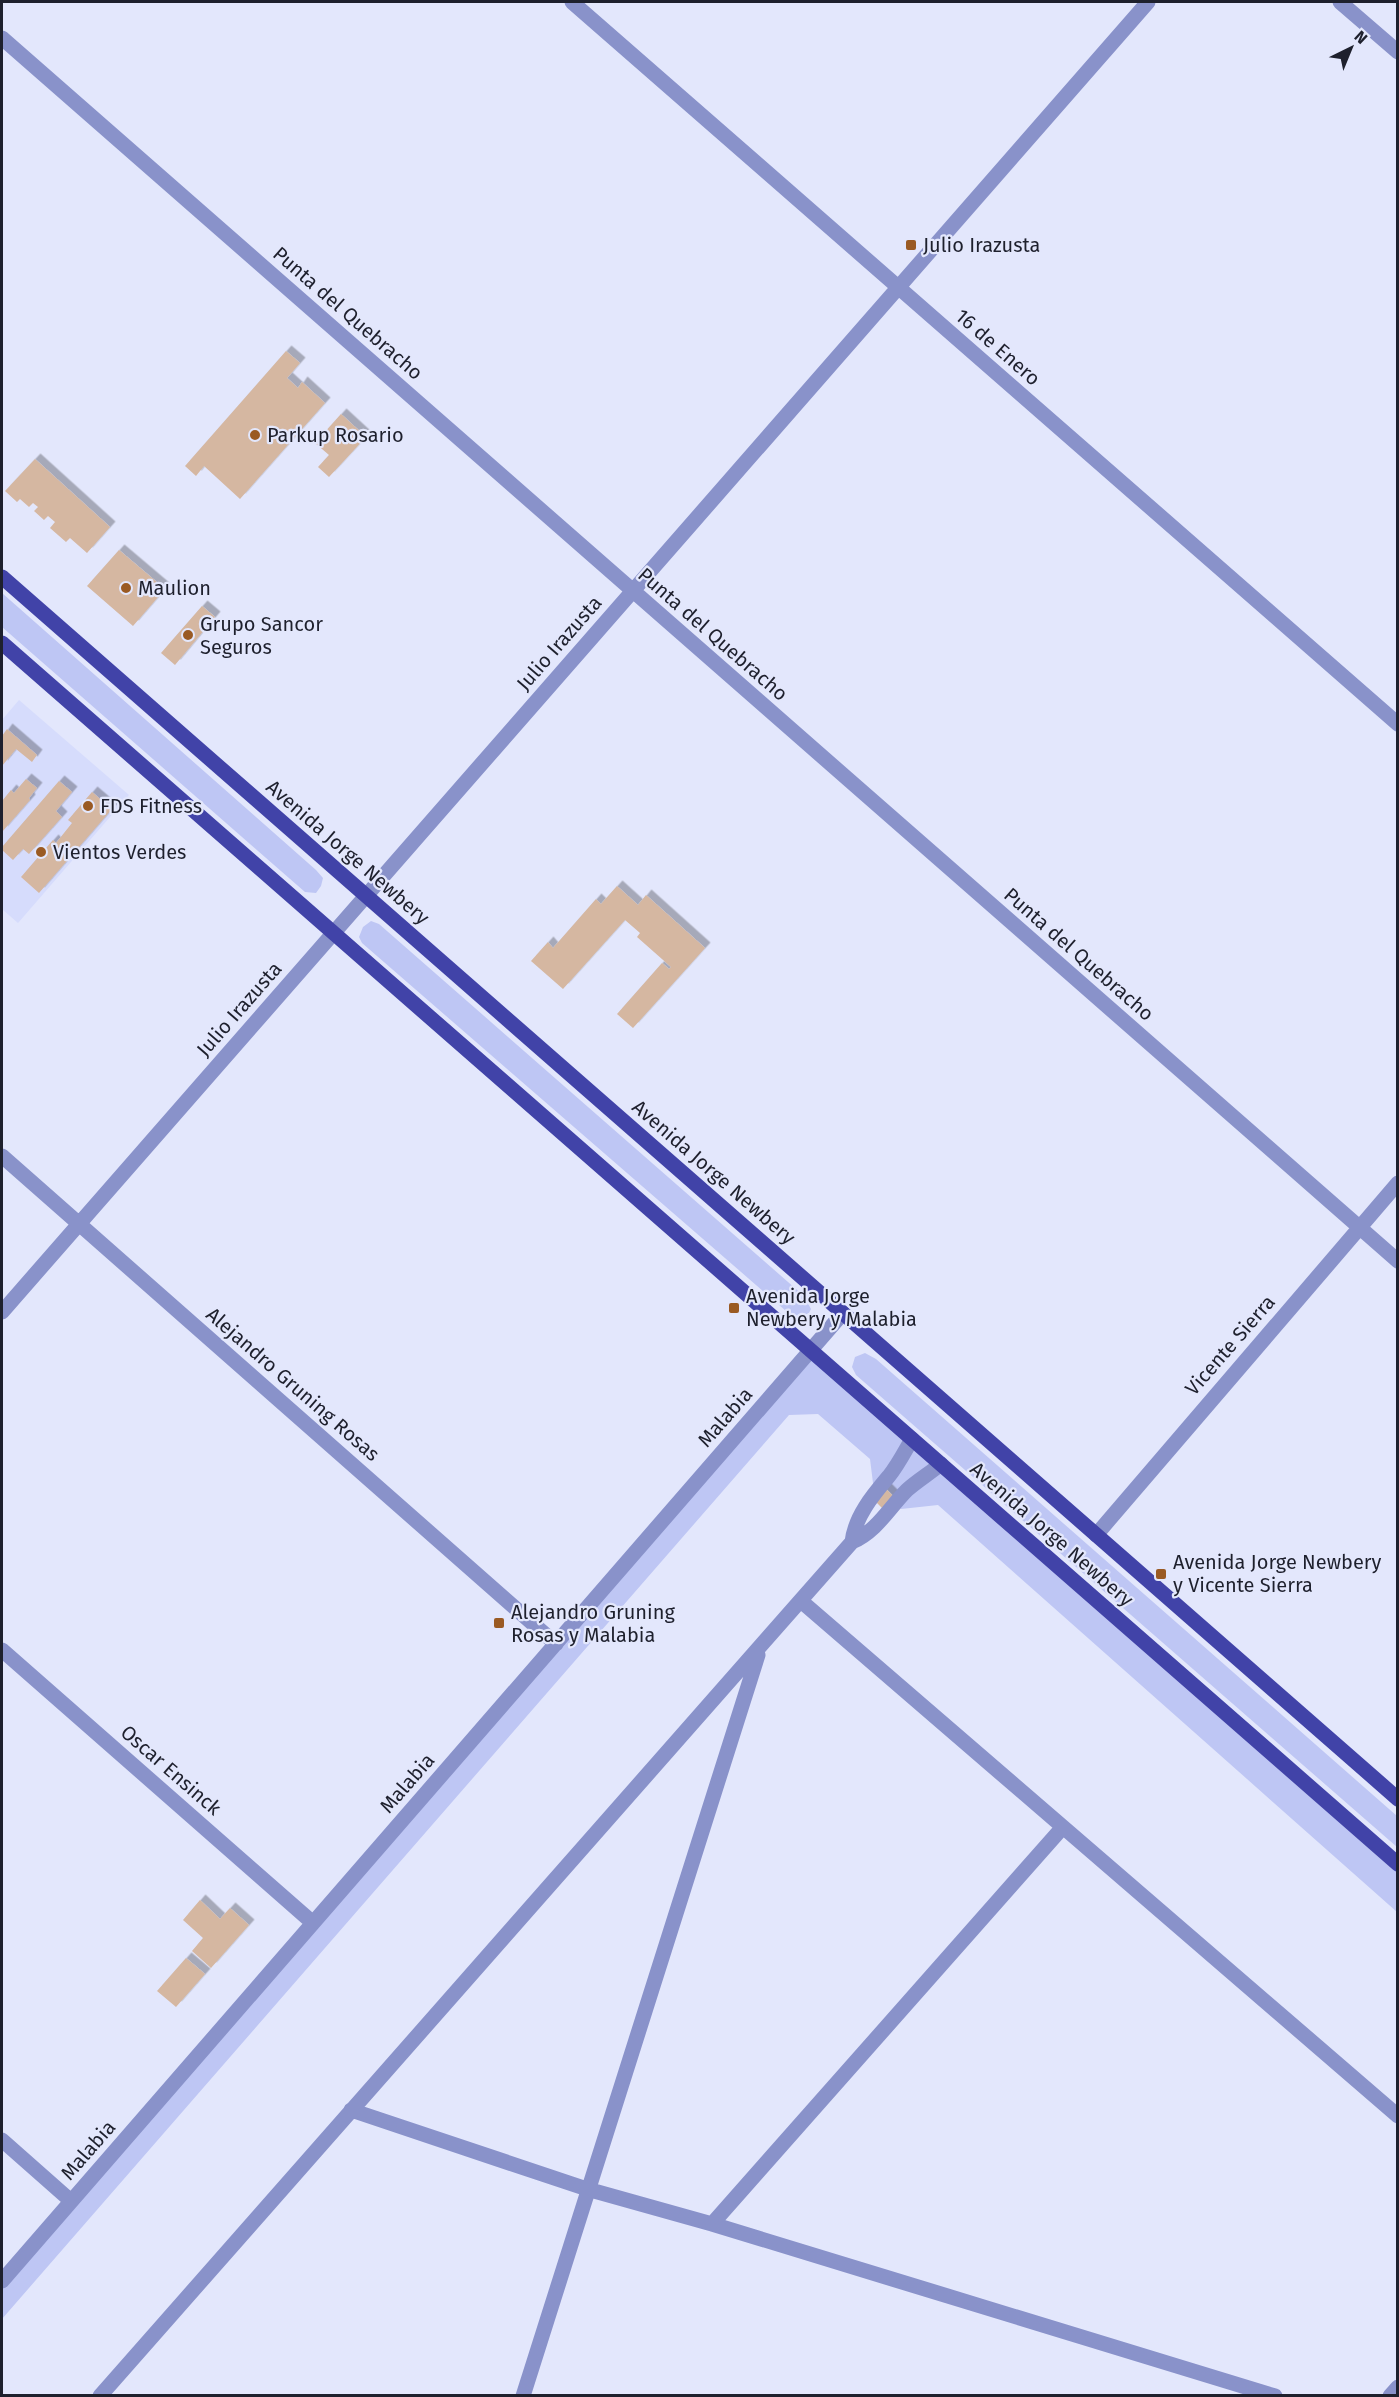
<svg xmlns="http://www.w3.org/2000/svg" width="1399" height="2397" viewBox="0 0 1399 2397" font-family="'Fira Sans',sans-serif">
<defs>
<filter id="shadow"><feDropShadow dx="5.5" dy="-5.5" stdDeviation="0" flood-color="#0004"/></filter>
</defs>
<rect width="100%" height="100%" fill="#e3e7fc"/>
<!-- built -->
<path fill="#d6dcfc" d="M19 700 129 795 18 923 2 909V720Z"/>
<!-- green -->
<path fill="#bec6f4" d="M2 593 316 870 323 878 321 886 316 893 305 892 2 627Z
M371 921 379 924 804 1296 811 1309 809 1313 800 1317 786 1311 362 943 359 937 363 927Z
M811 1350 1397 1864V1912L938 1505 901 1509 890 1499 893 1495 886 1488 882 1492 873 1483 870 1459 818 1414 789 1415 2 2319V2281Z
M865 1353 876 1359 1397 1816V1847L856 1375 852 1367 855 1357Z"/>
<!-- building -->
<path fill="#d5b7a1" filter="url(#shadow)" d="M286 351 300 363 287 378 298 388 302 382 325 403 240 499 204 466 196 476 185 466Z
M341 414 366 437 329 477 318 467 329 455 315 443Z
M35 459 110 527 87 553 70 538 66 542 50 528 55 522 48 516 44 520 34 511 38 507 33 503 29 507 20 499 17 502 5 491Z
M119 550 165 589 133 626 87 586Z
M202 606 215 617 175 665 161 653Z
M7 729 37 755 32 762 16 749 2 766V736Z
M26 779 37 788 29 798 30 800 2 832V801L11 790 14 793Z
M59 781 72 792 56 811 62 817 29 854 23 849 13 860 2 850V847Z
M92 792 112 809 39 893 21 877 53 840 56 843 72 823 68 820Z
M617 886 638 905 646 895 705 948 633 1028 617 1014 662 963 669 969 671 967 637 937 640 933 625 920 563 989 531 961 548 942 553 948 596 899 601 904Z
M885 1488 893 1496 882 1508 874 1500Z
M200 1900 220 1919 230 1908 249 1925 211 1968 192 1951 203 1938 183 1920Z
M186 1958 205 1974 176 2007 157 1991Z"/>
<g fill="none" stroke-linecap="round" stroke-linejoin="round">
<!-- minor -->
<path stroke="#8992ca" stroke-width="15" d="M572 2 1398 724
M1340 2 1398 52
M2 38 1398 1261
M2 1156 556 1644
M2 1312 1148 2
M1096 1535 1398 1183
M852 1542C855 1516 873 1495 889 1476 898 1465 905 1451 912 1439
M801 1601 1398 2116
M2 1650 313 1923
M351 2110 587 2189 712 2224 1275 2396
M2 2140 71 2201
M712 2224 1063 1827
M2 2281 843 1313
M100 2396 852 1542C877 1531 889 1508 907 1490 917 1481 930 1473 941 1464
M523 2396 758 1655
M1390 2396 1398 2387"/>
<!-- major -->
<path stroke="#4143a8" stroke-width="15" d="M2 577 1398 1799
M2 643 1398 1864"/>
</g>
<!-- markers -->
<g fill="#9a5a23" stroke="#e3e7fc" stroke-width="2">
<rect x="905" y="239" width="12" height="12" rx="3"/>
<circle cx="255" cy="435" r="6"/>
<circle cx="126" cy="588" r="6"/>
<circle cx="188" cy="635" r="6"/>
<circle cx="88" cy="806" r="6"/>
<circle cx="41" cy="852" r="6"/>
<rect x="728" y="1302" width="12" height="12" rx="3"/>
<rect x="1155" y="1568" width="12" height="12" rx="3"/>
<rect x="493" y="1617" width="12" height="12" rx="3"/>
</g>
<g text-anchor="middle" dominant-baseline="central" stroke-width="4.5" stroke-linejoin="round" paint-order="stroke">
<!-- poi labels -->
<g font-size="20" fill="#1e202d" stroke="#e3e7fc" text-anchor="start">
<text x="923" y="245">Julio Irazusta</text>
<text x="267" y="435">Parkup Rosario</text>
<text x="138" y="588">Maulion</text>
<text x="200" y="624">Grupo Sancor<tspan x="200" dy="23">Seguros</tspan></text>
<text x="100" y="806">FDS Fitness</text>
<text x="53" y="852">Vientos Verdes</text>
<text x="746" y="1296">Avenida Jorge<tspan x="746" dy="23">Newbery y Malabia</tspan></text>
<text x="1173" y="1562">Avenida Jorge Newbery<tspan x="1173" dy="23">y Vicente Sierra</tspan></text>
<text x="511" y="1612">Alejandro Gruning<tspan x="511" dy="23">Rosas y Malabia</tspan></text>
</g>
<!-- street labels -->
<g font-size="20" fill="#1e202d" stroke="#e3e7fc">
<text transform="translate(348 313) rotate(41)">Punta del Quebracho</text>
<text transform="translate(998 347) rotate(41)">16 de Enero</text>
<text transform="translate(713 634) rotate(41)">Punta del Quebracho</text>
<text transform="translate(559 643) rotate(-49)">Julio Irazusta</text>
<text transform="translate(348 852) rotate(41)">Avenida Jorge Newbery</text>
<text transform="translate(1079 954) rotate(41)">Punta del Quebracho</text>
<text transform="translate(239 1009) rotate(-49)">Julio Irazusta</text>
<text transform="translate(714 1172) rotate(41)">Avenida Jorge Newbery</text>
<text transform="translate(1230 1345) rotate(-49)">Vicente Sierra</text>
<text transform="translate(293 1384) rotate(41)">Alejandro Gruning Rosas</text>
<text transform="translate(725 1417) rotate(-49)">Malabia</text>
<text transform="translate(1052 1534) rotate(41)">Avenida Jorge Newbery</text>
<text transform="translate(171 1770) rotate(41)">Oscar Ensinck</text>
<text transform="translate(407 1783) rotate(-49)">Malabia</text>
<text transform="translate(88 2150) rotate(-49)">Malabia</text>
</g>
</g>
<!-- border -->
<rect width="1399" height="2397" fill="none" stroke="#1e202d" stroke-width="6"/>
<!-- north arrow -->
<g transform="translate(1351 48) rotate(43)" stroke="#e3e7fc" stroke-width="4.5" paint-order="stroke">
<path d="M0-4.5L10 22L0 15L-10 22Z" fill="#1e202d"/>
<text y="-9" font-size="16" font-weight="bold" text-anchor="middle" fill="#1e202d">N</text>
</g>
</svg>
